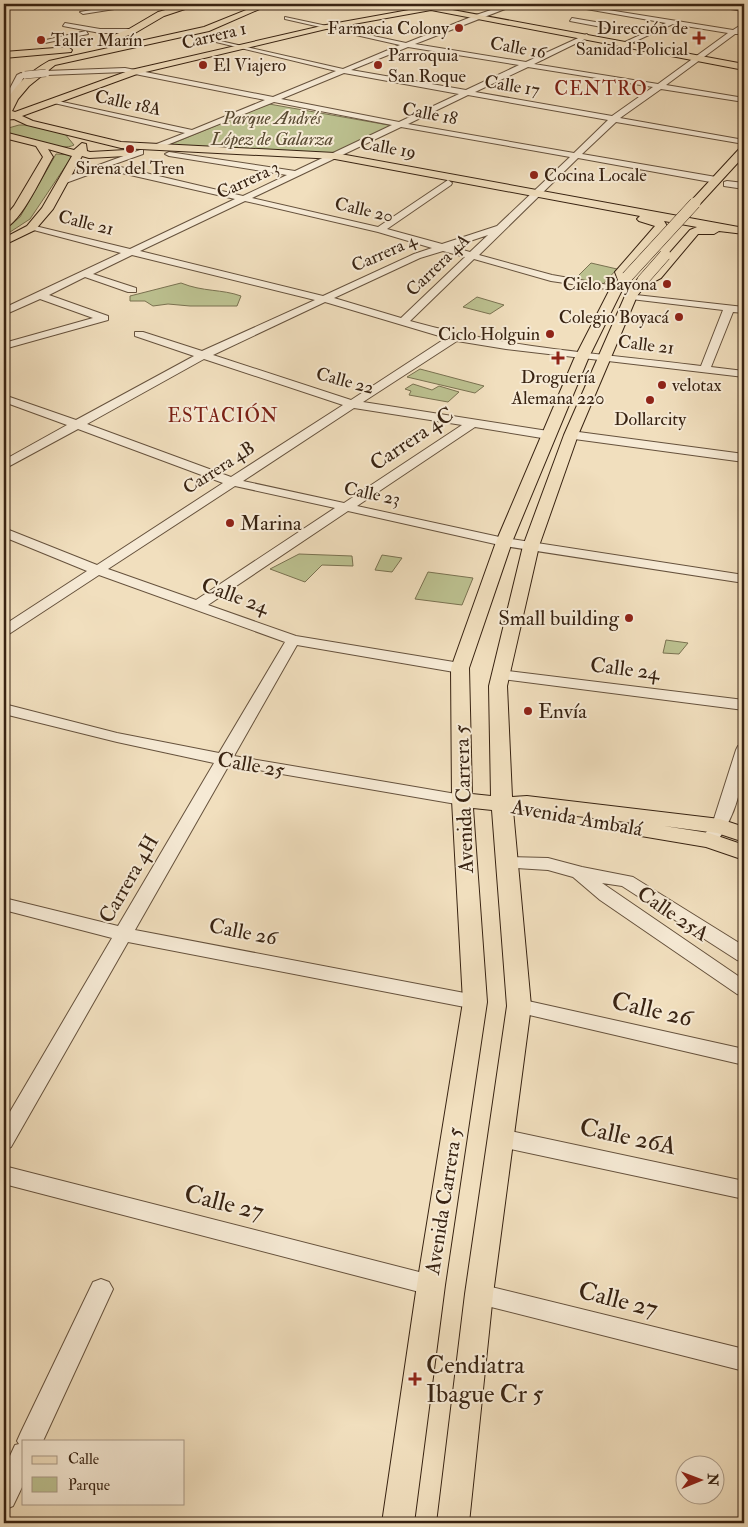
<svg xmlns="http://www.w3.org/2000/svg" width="748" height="1527" viewBox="0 0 748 1527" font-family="'IM FELL Double Pica',serif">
<rect width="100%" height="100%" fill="#f1dfbe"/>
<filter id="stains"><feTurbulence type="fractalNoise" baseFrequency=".004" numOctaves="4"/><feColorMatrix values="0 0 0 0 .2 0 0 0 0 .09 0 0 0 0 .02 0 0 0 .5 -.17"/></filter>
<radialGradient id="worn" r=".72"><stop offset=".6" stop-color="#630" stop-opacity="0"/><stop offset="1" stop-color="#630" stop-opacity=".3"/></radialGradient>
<!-- green -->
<path fill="#bcc190" stroke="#7a7251" d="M269 104 394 126 335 153 166 146Z
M30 125 65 134 74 145C63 152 17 138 4 132L5 129 19 125Z
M56 154 73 155 30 219 4 236V230L20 217Z
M591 263 617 269 603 284 574 280Z
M181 283C203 292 222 289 241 296L237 306H190L168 304 153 306 145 301H130V296Z
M477 297 504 305 490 314 463 307Z
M420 369 484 386 475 393 407 377Z
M413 384 432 390 439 386 459 392 448 402 409 395 411 391 405 389Z
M299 554 352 556 353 566 322 565 305 582 270 569Z
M382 555 402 558 392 572 375 570Z
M428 572 473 578 462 605 415 599Z
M666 640 688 643 679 654 663 653Z"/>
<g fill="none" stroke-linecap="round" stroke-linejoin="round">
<!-- minor casing -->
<g stroke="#66523d" stroke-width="2">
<path id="minor" d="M8 4H17L4 9V5Z
M125 4 127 7 83 14 80 12Z
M180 4H187L175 11H171V9Z
M413 4H425L441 8 438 10Z
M509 4H518L415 44 526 62 587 34 589 37 534 64 658 84 728 33 673 24 627 45 625 42 666 23 558 4H571L733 30 744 23V28L740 31 742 34H735L666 85 744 98V102L661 89 620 118 744 140V144L616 122 582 154 716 177 720 180 716 183 578 158 479 255 552 275 620 287V291L551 281 474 259 410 321C505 348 604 354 701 366L723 310 631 299 627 298V294L744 307V313L733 312 711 367 744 371V377L506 349 457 341 363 402 548 431 554 435 548 439 475 427 357 506 504 538 744 575V583L504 546 348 511 208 605 296 636 460 663 468 668 460 673 297 645 234 756 462 795 468 796 470 800 468 804 462 805 229 765 135 930 475 995 482 997 485 1002 482 1007 475 1009 128 942 11 1147 4 1150V1122L112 938 4 910V898L118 926 214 763 117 742 4 714V704L117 733 219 753 285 642 99 575 9 634 4 635V625L87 571 4 537V528L97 565 223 483 78 429 4 469V460L67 425 4 402V395L76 420 194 356 135 336V332H143L202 351 315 300 132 255 93 274 136 288V292H128L85 277 49 295 108 316V320L4 349V343L93 318 40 299 4 315V308L121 253 26 228 31 225 130 249 235 199 104 169 63 184 60 183V179L140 150H143V154L112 165 243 196 287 175 169 156 165 154 169 152 295 171 392 125 274 102 157 149 153 147 154 145 185 133 54 103 58 101 192 130 265 100 125 72 46 75 42 73 46 71 125 68 273 97 336 71 216 42V40L343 69 400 45 285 19V17L406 43 476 15ZM408 47 519 65 466 90 351 70ZM528 67 653 87 612 116 475 92ZM344 73 459 94 399 122 281 99ZM468 95 608 120 574 153 408 124ZM401 127 570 157 497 226 442 244 387 229 451 185 452 183 448 180 378 227 252 198ZM245 201 378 232 432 248 414 254 323 296 140 251ZM488 235 470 252 452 247ZM443 251 465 257 401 318 334 298 420 258ZM325 302 446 338 351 400 213 355ZM204 359 343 405 231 477 87 424ZM354 408 462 425 344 503 243 481ZM235 486 335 508 196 600 108 569Z
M708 4 744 7V11L711 6Z
M572 18 607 24 610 26 607 28 570 21Z
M65 23 100 29H132L135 31 132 33H100L63 26Z
M86 31 88 34 40 44 37 42Z
M21 73 25 75 15 93 19 97 12 99 7 94 17 75Z
M727 181 744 183V189L724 186V182Z
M571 431 744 454V462L567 438 565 435Z
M500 670 744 700V710L495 678 492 675Z
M744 745C746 779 736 817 715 844H703L700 840 712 825 736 750 738 746Z
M507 857 548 858 582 867 633 877 744 946V962L737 960 622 886 602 883 744 980V996L737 994 600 900 573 877 548 870 501 867 498 863 501 859Z
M519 999 744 1049V1065L512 1011 509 1006 512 1001Z
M501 1129 744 1181V1199L501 1147 494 1144 490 1138 494 1132Z
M4 1166 431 1275 439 1278 443 1285 439 1292 431 1295 4 1184Z
M101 1279 109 1282 113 1289 43 1441H24V1483L13 1506 4 1510V1469L15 1445 19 1444 17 1441 21 1432 93 1282Z
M479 1284 744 1349V1371L479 1304 471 1301 467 1294 471 1287Z"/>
</g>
<!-- major casing -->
<g stroke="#382312" stroke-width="2">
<path id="major" d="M188 4H200L164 16 135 33 103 44 99 41 129 29 158 12Z
M261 4H271L209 31 55 65 29 86 18 99 12 111 15 112 131 70 326 25 431 6 744 64V70L431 10 326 29 137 74 22 116 33 121 121 142 335 153 744 228V234L719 231 714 234H698L661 278 644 287 637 296 578 435 539 546 507 686 512 797 527 796 720 819 744 827V842L717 833 664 826 709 833 744 845V860L706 847 629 834 625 829 629 824 634 823 527 810H513L531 1006 493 1294 469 1523H437L465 1294 507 1006 492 810 473 808 487 1002 445 1285 414 1523H382L417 1285 463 1002 452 800 451 668 496 542 574 359 610 289 618 280 615 272 655 226 639 221 637 219 640 216 335 159 121 148 27 125 14 119 4 120 6 115 4 114C4 92 31 71 49 61L204 27ZM664 221 697 227 690 230 653 272 639 277 625 296 564 435 523 546 489 686 491 796 472 794 469 668 512 542 588 359 622 290 633 277 627 272 665 228 667 226Z
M68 47 72 50 71 52 4 58V52Z
M4 132 74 150 82 143 86 144 87 151 90 152 126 150 131 153 126 156 89 158 82 156 53 209 35 230 4 245V238L27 226 42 208 72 156 48 149 53 157C44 172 20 225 4 228V218L14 206 43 157 36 146 4 138Z
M744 147V156L699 205H691V201L740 148Z"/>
</g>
<!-- minor -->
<use href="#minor" fill="#f6ead5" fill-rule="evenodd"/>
<!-- major -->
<use href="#major" fill="#f1dfbe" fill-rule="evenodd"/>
<!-- minor-bridge casing -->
<g stroke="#66523d" stroke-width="8" stroke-linecap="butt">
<path id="minor-bridge" d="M25 75 46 73"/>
</g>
<!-- major-bridge casing -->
<g stroke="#382312" stroke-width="12" stroke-linecap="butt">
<path id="major-bridge" d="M627 277 695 203
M643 280 665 255"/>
</g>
<!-- minor-bridge -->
<use href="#minor-bridge" stroke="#f6ead5" stroke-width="7"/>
<!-- major-bridge -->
<use href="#major-bridge" stroke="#f1dfbe" stroke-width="11"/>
</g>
<!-- markers -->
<g fill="#8f2418" stroke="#f6ead5" stroke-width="2">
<circle cx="459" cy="28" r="5"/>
<path d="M696.5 30.5h5v5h5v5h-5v5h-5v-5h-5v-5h5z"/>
<circle cx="41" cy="40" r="5"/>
<circle cx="203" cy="65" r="5"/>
<circle cx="378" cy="65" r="5"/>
<circle cx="130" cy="149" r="5"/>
<circle cx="534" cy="175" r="5"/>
<circle cx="667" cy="284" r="5"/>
<circle cx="679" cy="317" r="5"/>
<circle cx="550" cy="334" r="5"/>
<path d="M555.5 350.5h5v5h5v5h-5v5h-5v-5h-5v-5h5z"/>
<circle cx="662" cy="385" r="5"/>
<circle cx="650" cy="400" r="5"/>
<circle cx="230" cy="523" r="5"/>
<circle cx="629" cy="618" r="5"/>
<circle cx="528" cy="711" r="5"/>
<path d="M412.5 1371.5h5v5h5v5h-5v5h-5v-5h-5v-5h5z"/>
</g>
<g text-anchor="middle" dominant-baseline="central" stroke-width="4" stroke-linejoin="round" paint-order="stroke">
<!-- far-poi labels -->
<g font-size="18" fill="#382312" stroke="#f6ead5" text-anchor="end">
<text x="449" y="28">Farmacia Colony</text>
<text x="688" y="28">Dirección de<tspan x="688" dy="21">Sanidad Policial</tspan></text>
<text x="51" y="40" text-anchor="start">Taller Marín</text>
<text x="388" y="55" text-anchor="start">Parroquia<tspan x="388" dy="21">San Roque</tspan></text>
<text x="213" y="65" text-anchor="start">El Viajero</text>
<text x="130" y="168" text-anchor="middle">Sirena del Tren</text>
<text x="544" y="175" text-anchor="start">Cocina Locale</text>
<text x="657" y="284">Ciclo Bayona</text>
<text x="669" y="317">Colegio Boyacá</text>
<text x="540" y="334">Ciclo Holguin</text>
<text x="558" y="377" text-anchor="middle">Droguería<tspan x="558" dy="21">Alemana 220</tspan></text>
<text x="672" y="385" text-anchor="start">velotax</text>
<text x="650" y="419" text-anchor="middle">Dollarcity</text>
</g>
<!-- far-street labels -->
<g font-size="18" fill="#382312" stroke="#f6ead5">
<text transform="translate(214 36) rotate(-14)">Carrera 1</text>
<text transform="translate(518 48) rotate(10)">Calle 16</text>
<text transform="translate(512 86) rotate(9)">Calle 17</text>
<text transform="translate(128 103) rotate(12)">Calle 18A</text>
<text transform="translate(430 114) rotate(11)">Calle 18</text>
<text transform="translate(388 148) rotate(10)">Calle 19</text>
<text transform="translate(248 180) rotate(-25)">Carrera 3</text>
<text transform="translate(364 210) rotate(13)">Calle 20</text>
<text transform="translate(86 223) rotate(14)">Calle 21</text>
<text transform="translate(384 253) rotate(-24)">Carrera 4</text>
<text transform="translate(438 265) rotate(-44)">Carrera 4A</text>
<text transform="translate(646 345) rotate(7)">Calle 21</text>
<text transform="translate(345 381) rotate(15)">Calle 22</text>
<text transform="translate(219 468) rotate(-33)">Carrera 4B</text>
<text transform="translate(372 494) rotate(12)">Calle 23</text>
</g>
<!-- far-park labels -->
<g font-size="18" font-style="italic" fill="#594a32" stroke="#f6ead5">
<text x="272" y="118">Parque Andrés<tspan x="272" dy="21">López de Galarza</tspan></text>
</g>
<!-- far-neighbourhood labels -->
<g font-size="19" letter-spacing="1" fill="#7a1f14" stroke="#f6ead5">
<text x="601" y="89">CENTRO</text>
<text x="223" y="416">ESTACIÓN</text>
</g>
<!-- street labels -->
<g font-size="21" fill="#382312" stroke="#f6ead5">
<text transform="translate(412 439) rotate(-34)">Carrera 4C</text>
<text transform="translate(235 596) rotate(20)">Calle 24</text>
<text transform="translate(625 669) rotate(7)">Calle 24</text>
<text transform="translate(251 765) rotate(10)">Calle 25</text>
<text transform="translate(464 799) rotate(-92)">Avenida Carrera 5</text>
<text transform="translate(577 818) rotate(10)">Avenida Ambalá</text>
<text transform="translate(129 879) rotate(-60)">Carrera 4H</text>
<text transform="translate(673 914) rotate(34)">Calle 25A</text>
<text transform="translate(243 932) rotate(11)">Calle 26</text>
<text transform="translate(444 1201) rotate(-81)">Avenida Carrera 5</text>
</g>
<!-- poi labels -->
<g font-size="21" fill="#382312" stroke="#f6ead5" text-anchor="start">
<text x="240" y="523">Marina</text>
<text x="619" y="618" text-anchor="end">Small building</text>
<text x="538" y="711">Envía</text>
</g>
<!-- near-street labels -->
<g font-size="25" fill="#382312" stroke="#f6ead5">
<text transform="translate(652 1010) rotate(13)">Calle 26</text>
<text transform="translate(628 1137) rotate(12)">Calle 26A</text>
<text transform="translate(224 1203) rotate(14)">Calle 27</text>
<text transform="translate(618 1300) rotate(14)">Calle 27</text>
</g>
<!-- near-poi labels -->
<g font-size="25" fill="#382312" stroke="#f6ead5" text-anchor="start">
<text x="426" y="1365">Cendiatra<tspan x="426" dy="29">Ibague Cr 5</tspan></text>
</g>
</g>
<!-- margin -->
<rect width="748" height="1527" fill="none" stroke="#f1dfbe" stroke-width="20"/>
<rect x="5" y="5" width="738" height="1517" fill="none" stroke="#382312" stroke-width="2.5"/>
<rect x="10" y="10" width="728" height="1507" fill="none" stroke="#382312"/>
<!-- legend -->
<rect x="22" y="1440" width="162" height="65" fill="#f6ead5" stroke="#aa9a87"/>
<rect x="32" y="1456" width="25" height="8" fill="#f1dfbe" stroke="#aa9a87"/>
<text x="68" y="1464" font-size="15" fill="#382312">Calle</text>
<rect x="32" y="1477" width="25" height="15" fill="#bcc190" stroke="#aa9a87"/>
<text x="68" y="1490" font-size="15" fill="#382312">Parque</text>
<!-- north arrow -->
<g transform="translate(700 1480) rotate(89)"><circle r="24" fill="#f6ead5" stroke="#aa9a87"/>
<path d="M0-4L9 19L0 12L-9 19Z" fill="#8f2418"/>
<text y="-8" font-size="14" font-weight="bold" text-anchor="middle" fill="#382312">N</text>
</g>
<rect width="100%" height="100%" filter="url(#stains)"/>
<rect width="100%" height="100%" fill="url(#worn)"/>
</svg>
